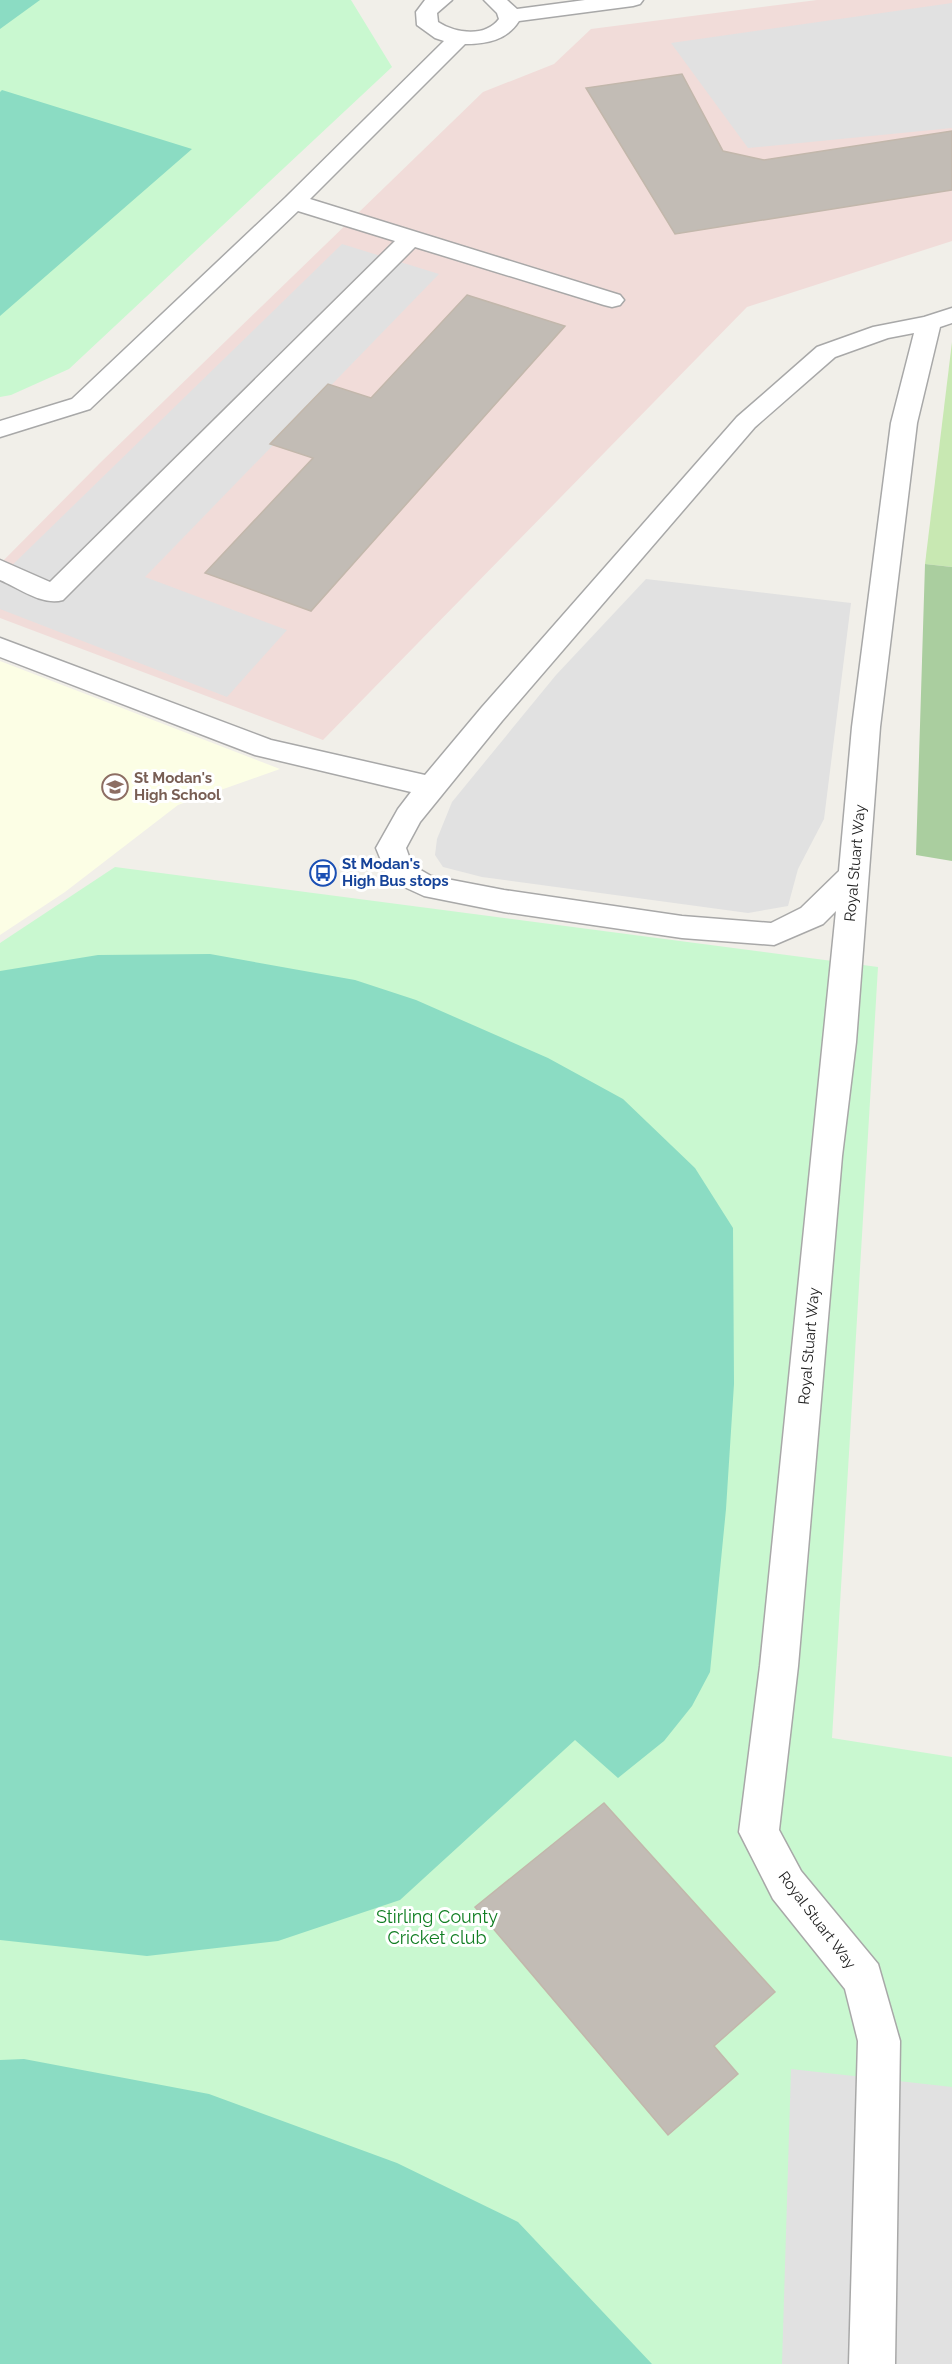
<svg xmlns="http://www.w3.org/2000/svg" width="952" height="2364" viewBox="0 0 952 2364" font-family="Raleway,sans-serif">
<rect width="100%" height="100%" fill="#f1efe9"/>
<!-- commercial -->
<path fill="#f1dcd9" d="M817 0H952V241L747 307 323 740 0 618V564L101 462 483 92 554 64 591 29Z"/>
<!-- education -->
<path fill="#fcfee5" d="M0 661 280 769 178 805 65 892 0 935Z"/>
<!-- grass -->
<path fill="#c8e8b2" d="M952 342V567L925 564Z"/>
<!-- forest -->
<path fill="#aace9f" d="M925 564 952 567V861L916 855Z"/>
<!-- park -->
<path fill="#c9f8d0" d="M0 0H351L392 67 69 369 11 395 0 397Z
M115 867 878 967 832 1738 952 1757V2364H0V943Z"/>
<!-- pitch -->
<path fill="#8bdcc3" d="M0 0H40L0 29Z
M2 90 192 149 0 316V92Z
M210 954 355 980 416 1000 548 1058 623 1099 695 1168 733 1228 734 1384 726 1509 710 1672 692 1706 664 1741 618 1778 575 1740 400 1900 278 1941 147 1956 0 1940V971L98 955Z
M24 2059 209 2094 397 2163 518 2222 652 2364H0V2060Z"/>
<!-- parking -->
<path fill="#e1e1e1" d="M952 3V128L748 148 671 43Z
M342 244 439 274 145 577 287 630 227 697 0 609V577Z
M646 579 851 603 824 819 798 869 788 906 748 913 482 877 443 867 435 855 437 839 452 802 556 675Z
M791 2069 952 2087V2364H782Z"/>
<!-- building -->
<path fill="#c2bcb5" stroke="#c2b7ab" stroke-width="1.5" d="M682 74 723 151 764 160 952 131V190L675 234 586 88Z
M467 295 565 326 311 611 205 573 313 458 270 444 328 384 371 398Z
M604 1803 775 1992 714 2046 738 2074 668 2135 475 1907Z"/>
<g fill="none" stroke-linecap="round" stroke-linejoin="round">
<!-- minor casing -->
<g stroke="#a8a8a8" stroke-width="3">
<path id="minor" d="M425 0H452L437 13 438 22C455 33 485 38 499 19L497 13 484 0H507L517 9 585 0H643L640 4 633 6 519 21C507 40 487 44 465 44L310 199 620 295 624 300 620 305 612 307 604 305 415 247 63 600C42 606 19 588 0 580V560L50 582 395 241 298 211 90 409 0 437V421L72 399 286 197 444 41 435 38 417 25 416 12Z
M952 308V323L940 327 917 423 880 727 856 1042 842 1156 798 1666 779 1830 801 1871 878 1964 900 2041 895 2364H849L858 2041 845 1989 773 1899 739 1832 760 1666 836 911 823 924 774 945 682 938 504 912 424 896 389 880 376 848 398 809 411 792 255 755 0 657V638L271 740 425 775 482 707 737 417 817 347 873 327 924 317ZM914 333 891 423 852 727 839 871 801 908 771 923 682 916 504 890 431 876 412 865 406 848 420 822 502 721 755 427 835 357 888 338Z"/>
</g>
<!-- minor -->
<use href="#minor" fill="#fff" fill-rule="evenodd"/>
</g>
<!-- icons -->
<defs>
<g id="school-ring" transform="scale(1.35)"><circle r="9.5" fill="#fff" stroke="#8d6e63" stroke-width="1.5"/><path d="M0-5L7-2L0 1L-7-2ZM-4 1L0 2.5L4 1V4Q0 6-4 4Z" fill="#8d6e63"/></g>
<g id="bus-ring" transform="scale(1.35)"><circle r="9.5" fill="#fff" stroke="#1a4fb4" stroke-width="1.5"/><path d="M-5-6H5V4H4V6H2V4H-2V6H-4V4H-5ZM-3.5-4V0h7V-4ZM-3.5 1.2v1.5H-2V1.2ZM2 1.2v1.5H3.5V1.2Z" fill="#1a4fb4"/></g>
</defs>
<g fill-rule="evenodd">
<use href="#school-ring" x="115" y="787"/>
<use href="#bus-ring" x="323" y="873"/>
</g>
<g text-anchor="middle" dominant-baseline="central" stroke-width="6" stroke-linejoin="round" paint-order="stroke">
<!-- education labels -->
<g font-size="15" font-weight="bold" fill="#785e54" stroke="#fff" text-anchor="start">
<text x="134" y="778">St Modan's<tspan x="134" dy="17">High School</tspan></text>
</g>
<!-- street labels -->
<g font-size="15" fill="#212121" stroke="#fff">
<text transform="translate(855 863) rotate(-85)">Royal Stuart Way</text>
<text transform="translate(809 1346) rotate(-85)">Royal Stuart Way</text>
<text transform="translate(817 1920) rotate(53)">Royal Stuart Way</text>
</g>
<!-- transit labels -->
<g font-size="15" font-weight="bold" fill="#164399" stroke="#fff" text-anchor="start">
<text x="342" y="864">St Modan's<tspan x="342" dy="17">High Bus stops</tspan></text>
</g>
<!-- near-park labels -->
<g font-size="18" fill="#117e23" stroke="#fff">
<text x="437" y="1916">Stirling County<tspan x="437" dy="21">Cricket club</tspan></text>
</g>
</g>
</svg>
